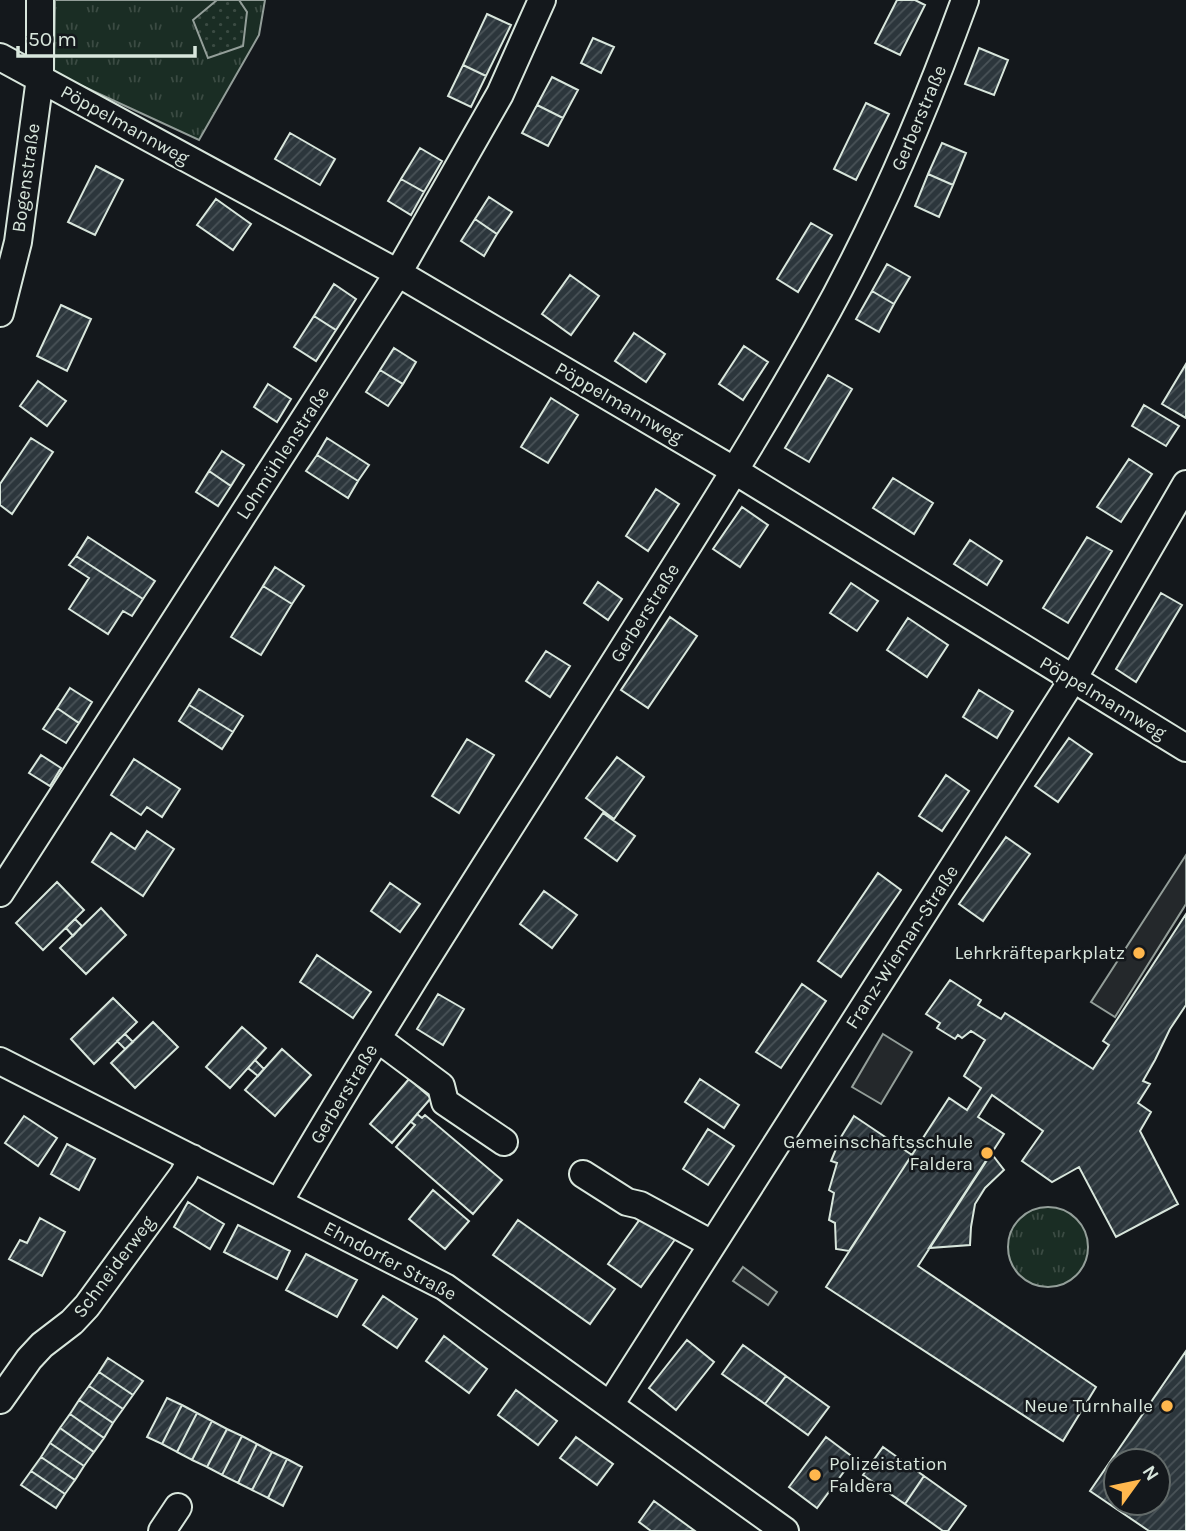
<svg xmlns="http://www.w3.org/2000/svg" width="1186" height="1531" viewBox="0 0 1186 1531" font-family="Karla,sans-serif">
<defs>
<pattern id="grass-tufts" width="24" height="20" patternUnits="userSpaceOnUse" patternTransform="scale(1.75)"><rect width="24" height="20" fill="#1a2d24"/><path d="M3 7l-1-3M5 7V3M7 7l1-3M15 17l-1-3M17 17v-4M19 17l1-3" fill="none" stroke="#3b4b43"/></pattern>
<pattern id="park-dots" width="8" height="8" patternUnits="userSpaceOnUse" patternTransform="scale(1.75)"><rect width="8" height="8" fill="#1a2d24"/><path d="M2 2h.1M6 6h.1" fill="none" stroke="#3b4b43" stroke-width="1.8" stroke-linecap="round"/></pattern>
<pattern id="building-hatch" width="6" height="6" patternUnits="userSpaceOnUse" patternTransform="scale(1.75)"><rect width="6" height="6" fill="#2c363c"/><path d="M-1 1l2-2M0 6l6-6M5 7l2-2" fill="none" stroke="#4a5358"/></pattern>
</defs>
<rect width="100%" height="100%" fill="#14181c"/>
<!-- grass -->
<path fill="url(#grass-tufts)" stroke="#939e99" stroke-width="2" d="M55 0H265L259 35 199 140 54 73Z
M1008 1247a40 40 0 1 1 80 0a40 40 0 1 1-80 0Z"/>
<!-- park -->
<path fill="url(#park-dots)" stroke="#939e99" stroke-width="2" d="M217 0H239L247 12 243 46 208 58 193 20Z"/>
<!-- parking -->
<path fill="#24282b" stroke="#939e99" stroke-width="2" d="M1186 855V904L1115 1017 1091 1002Z
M883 1034 912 1052 881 1104 852 1087Z
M743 1267 777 1292 768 1305 733 1281Z"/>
<!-- building -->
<path fill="url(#building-hatch)" stroke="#d8e6dc" stroke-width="2" fill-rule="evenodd" d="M897 0H915L925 5 900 55 875 43Z
M487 14 511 25 486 76 463 65Z
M593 38 614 47 601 73 581 63Z
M979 48 1008 60 994 95 965 84Z
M463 65 486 76 471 107 448 96Z
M552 77 578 90 563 118 537 105Z
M866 103 889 114 856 180 834 169Z
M537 105 563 118 548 146 522 133Z
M290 133 335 159 320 185 275 159Z
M942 143 966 153 953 185 928 174Z
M420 148 442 161 424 192 401 179Z
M96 166 123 180 95 235 68 222Z
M928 174 953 185 939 217 915 206Z
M401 179 424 192 411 215 388 201Z
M489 197 512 212 497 234 475 219Z
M216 199 251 224 233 250 197 225Z
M475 219 497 234 484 256 461 241Z
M811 223 832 235 798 292 777 279Z
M887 264 910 277 894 304 872 291Z
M570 275 599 296 571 335 542 314Z
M334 284 356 299 336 330 314 316Z
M872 291 894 304 879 332 856 319Z
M61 305 91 319 67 371 37 356Z
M314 316 336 330 316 361 294 347Z
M634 333 665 354 646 382 615 361Z
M744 346 768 362 743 400 719 384Z
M394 348 416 362 403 384 380 370Z
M1186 364V418L1162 404Z
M380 370 403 384 388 406 366 392Z
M828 375 852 389 809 462 785 448Z
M38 381 66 401 47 426 20 406Z
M268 384 291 399 277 422 254 407Z
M551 398 578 415 548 463 521 447Z
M1144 405 1179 426 1166 446 1132 426Z
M31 438 53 452 12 514 0 505V484Z
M327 438 369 465 358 481 317 455Z
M222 451 244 465 231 486 209 471Z
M317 455 358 481 348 498 306 471Z
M1129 459 1152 474 1121 522 1097 507Z
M209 471 231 486 218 506 196 492Z
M893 478 933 503 914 534 873 508Z
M656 489 679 504 648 551 626 536Z
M742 507 768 525 740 567 713 549Z
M88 537 155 581 143 599 76 556Z
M1087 537 1112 551 1068 623 1043 608Z
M970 540 1002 561 987 585 954 564Z
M76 556 143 599 132 616 123 611 108 634 69 609 89 578 69 565Z
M275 567 304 586 292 604 263 586Z
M598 582 622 599 608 620 584 603Z
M851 583 878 601 857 631 830 613Z
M263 586 292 604 261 655 231 637Z
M1161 593 1182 605 1136 682 1116 669Z
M670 617 697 636 648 708 621 690Z
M908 618 948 645 927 677 887 650Z
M546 651 570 666 550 697 526 681Z
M70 688 92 702 79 723 57 708Z
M199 689 243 716 233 732 189 705Z
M979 690 1013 711 997 738 963 717Z
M189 705 233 732 222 749 179 721Z
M57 708 79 723 66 743 43 729Z
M1069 738 1092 754 1058 802 1035 786Z
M467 739 494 755 459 813 432 796Z
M41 755 61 768 50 786 29 773Z
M617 757 644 777 614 819 586 798Z
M134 759 180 789 162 817 147 807 141 815 111 795Z
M946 775 969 791 942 831 919 816Z
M603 813 635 836 617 861 585 838Z
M147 831 174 849 143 896 92 862 111 833 135 849Z
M1006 837 1030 854 983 921 959 904Z
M878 873 901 890 841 977 818 961Z
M57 882 84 910 43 950 16 923Z
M390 883 420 904 400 932 371 911Z
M544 891 577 915 552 948 520 924Z
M101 908 126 935 86 974 60 948Z
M1186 914V1005L1170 1029 1155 1060 1143 1081 1150 1084 1138 1103 1151 1112 1140 1131 1178 1204 1116 1237 1079 1167 1052 1182 1022 1161 1043 1131 992 1095 978 1117 1004 1134 918 1266 1096 1387 1063 1441 826 1287 949 1098 967 1110 981 1088 964 1076 985 1040 971 1031 962 1038 958 1035 955 1039 937 1028 940 1023 926 1014 950 980 981 1000 978 1005 1001 1019 1005 1013 1093 1069 1109 1045 1103 1041Z
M75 919 82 926 73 936 66 928Z
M317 955 371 992 353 1018 300 982Z
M802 984 826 1001 781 1068 756 1052Z
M438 994 464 1009 443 1045 417 1029Z
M113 998 137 1022 94 1064 71 1039Z
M153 1022 178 1047 135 1088 111 1063Z
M242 1027 266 1048 230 1088 206 1067Z
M125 1034 133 1042 125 1049 117 1041Z
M282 1049 311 1075 275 1116 245 1090Z
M255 1060 264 1069 258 1076 248 1068Z
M409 1079 431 1098 392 1143 370 1124Z
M700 1079 739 1105 724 1128 685 1102Z
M417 1114 422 1118 425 1115 502 1180 473 1214 396 1147 415 1125 411 1122Z
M24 1116 57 1138 38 1166 5 1143Z
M854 1116 912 1155 849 1251 836 1249 835 1223 829 1220 834 1193 829 1190 837 1163 831 1161 841 1137Z
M708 1129 734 1146 708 1185 683 1169Z
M67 1144 95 1159 79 1190 51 1174Z
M991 1153 1004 1170 985 1188 975 1204 971 1227 970 1245 929 1248Z
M433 1190 469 1221 445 1249 409 1219Z
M188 1202 224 1224 210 1249 174 1227Z
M643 1215 676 1238 641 1287 608 1264Z
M40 1218 65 1232 42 1276 9 1259 20 1240 27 1243Z
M518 1220 615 1289 590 1324 493 1255Z
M238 1225 290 1251 277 1279 224 1252Z
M306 1254 357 1280 337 1317 286 1290Z
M383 1296 417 1319 397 1348 363 1325Z
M444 1336 487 1369 469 1393 426 1361Z
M687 1340 714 1362 676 1410 649 1388Z
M743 1345 786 1376 765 1404 722 1374Z
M1186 1351V1531H1149L1090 1491ZM1116 1461H1158V1503H1116Z
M108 1358 143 1381 133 1395 99 1372Z
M99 1372 133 1395 123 1409 89 1386Z
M786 1376 829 1407 808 1435 765 1404Z
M89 1386 123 1409 113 1423 79 1400Z
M516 1390 557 1421 538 1445 498 1415Z
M167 1398 182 1405 162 1444 147 1437Z
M79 1400 113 1423 104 1438 70 1414Z
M182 1405 197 1413 177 1452 162 1444Z
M197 1413 212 1421 192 1460 177 1452Z
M70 1414 104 1438 94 1452 60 1428Z
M212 1421 227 1429 207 1467 192 1460Z
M60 1428 94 1452 84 1466 50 1443Z
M227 1429 242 1436 222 1475 207 1467Z
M242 1436 257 1444 238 1483 222 1475Z
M576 1437 613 1464 597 1485 560 1458Z
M826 1437 854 1458 817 1508 789 1487Z
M50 1443 84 1466 75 1480 41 1457Z
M257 1444 272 1452 252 1490 238 1483Z
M883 1447 924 1476 905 1504 863 1475Z
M272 1452 287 1459 268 1498 252 1490Z
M41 1457 75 1480 65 1494 31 1471Z
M287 1459 302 1467 283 1506 268 1498Z
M31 1471 65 1494 56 1508 21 1485Z
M924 1476 966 1506 948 1531H943L905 1504Z
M654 1501 695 1531H651L639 1522Z"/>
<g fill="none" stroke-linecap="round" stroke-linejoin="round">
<!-- minor casing -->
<g stroke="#d8e6dc" stroke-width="30">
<path id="minor" d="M0 57 398 273 735 471 1186 748
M0 313 18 242 40 78V0
M0 893 398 273 500 94 542 0
M378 1039 441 1086 445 1102 504 1142
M0 1061 445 1287 785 1531
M583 1174 627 1202 640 1205 712 1244
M279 1202C392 1008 516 819 636 628 698 530 760 432 817 330 876 225 924 113 965 0
M0 1400 29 1359 42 1345 72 1322 87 1306 183 1175 192 1158
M610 1405 1073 679 1186 484
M162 1531 178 1507"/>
</g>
<!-- minor -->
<use href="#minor" stroke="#14181c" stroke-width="26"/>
</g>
<!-- markers -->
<g fill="#ffb74d" stroke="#14181c" stroke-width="2.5">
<circle cx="1139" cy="953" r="7"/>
<circle cx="987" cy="1153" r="7"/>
<circle cx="1167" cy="1406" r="7"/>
<circle cx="815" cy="1475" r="7"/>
</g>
<g text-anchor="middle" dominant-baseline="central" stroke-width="5" stroke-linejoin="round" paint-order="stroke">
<!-- street labels -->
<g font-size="19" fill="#d8e6dc" stroke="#14181c">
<text transform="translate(919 118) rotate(-67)">Gerberstraße</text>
<text transform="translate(125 125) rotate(29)">Pöppelmannweg</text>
<text transform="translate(26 178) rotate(-82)">Bogenstraße</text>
<text transform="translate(619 403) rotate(30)">Pöppelmannweg</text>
<text transform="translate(283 453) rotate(-57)">Lohmühlenstraße</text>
<text transform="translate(645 613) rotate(-58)">Gerberstraße</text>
<text transform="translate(1103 698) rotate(31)">Pöppelmannweg</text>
<text transform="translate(902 947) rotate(-57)">Franz-Wieman-Straße</text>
<text transform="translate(344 1094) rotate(-59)">Gerberstraße</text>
<text transform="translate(390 1261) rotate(28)">Ehndorfer Straße</text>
<text transform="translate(114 1267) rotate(-53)">Schneiderweg</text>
</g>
<!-- poi labels -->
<g font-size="19" fill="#d8e6dc" stroke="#14181c" text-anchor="end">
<text x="1125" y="953">Lehrkräfteparkplatz</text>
<text x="973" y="1142">Gemeinschaftsschule<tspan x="973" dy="22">Faldera</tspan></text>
<text x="1153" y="1406">Neue Turnhalle</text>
<text x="829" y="1464" text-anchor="start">Polizeistation<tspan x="829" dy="22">Faldera</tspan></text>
</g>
</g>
<!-- north arrow -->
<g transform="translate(1137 1482) rotate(57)"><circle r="33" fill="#14181c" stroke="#626a69" stroke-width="2"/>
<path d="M0-5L12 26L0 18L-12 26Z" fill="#ffb74d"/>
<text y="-10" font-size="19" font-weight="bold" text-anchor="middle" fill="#d8e6dc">N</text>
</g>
<!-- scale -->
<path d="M18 46v10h177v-10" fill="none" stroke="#d8e6dc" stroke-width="3.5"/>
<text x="28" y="46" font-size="21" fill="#d8e6dc" stroke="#14181c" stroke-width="5" paint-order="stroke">50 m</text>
</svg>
